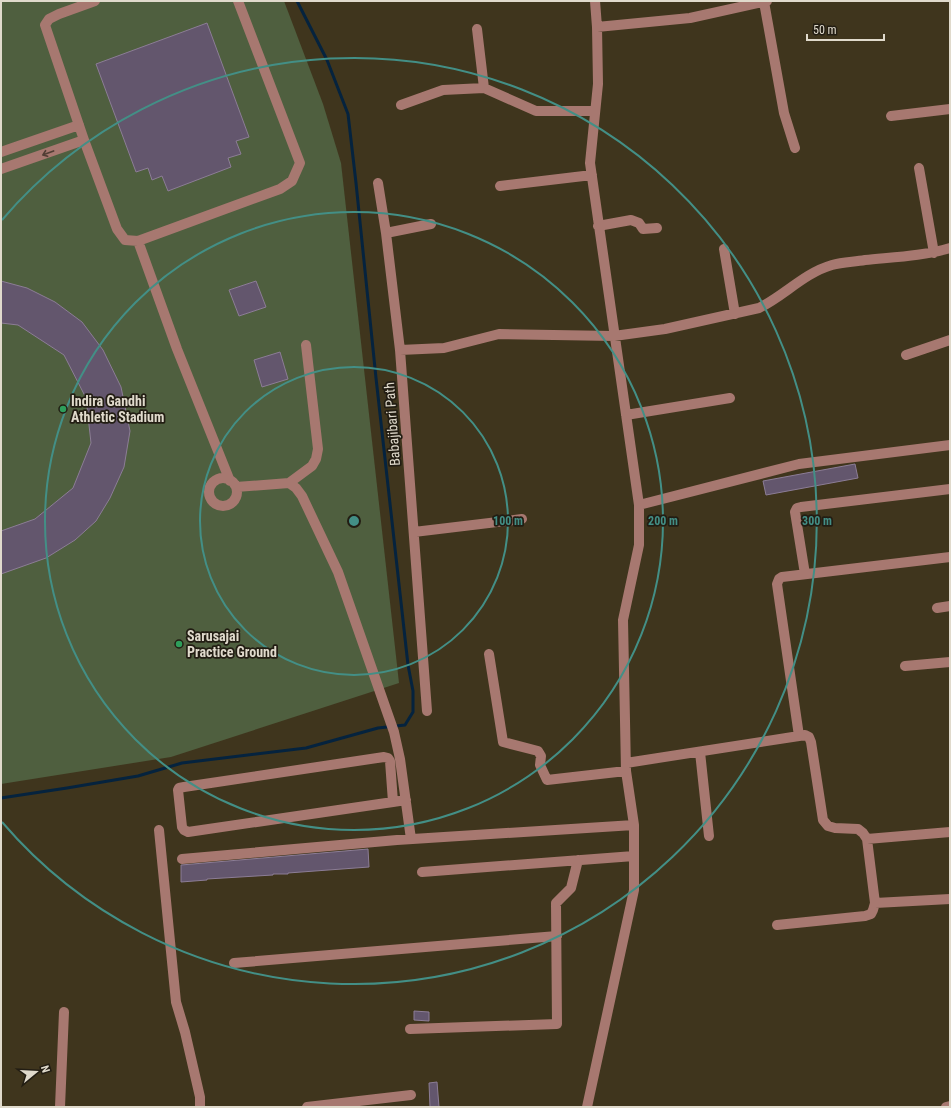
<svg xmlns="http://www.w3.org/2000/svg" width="951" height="1108" viewBox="0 0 951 1108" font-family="'Roboto Condensed',sans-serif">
<rect width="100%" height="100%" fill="#3f351d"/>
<!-- green -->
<path fill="#4f5f3f" d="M1 1H284L323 104 341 163 399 683 171 757 1 784Z"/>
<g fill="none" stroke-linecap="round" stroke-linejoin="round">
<!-- stream -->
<path stroke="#05233e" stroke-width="3" d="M1 798 67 788 138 776 182 763 306 748 378 728 405 725 413 712V691L408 665 376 378 356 183 348 114 327 60 297 1"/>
</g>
<!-- building -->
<path fill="#63566d" stroke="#8c7d96" d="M207 23 249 137 236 141 241 154 228 158 231 167 168 191 162 176 152 180 148 168 136 172 96 64Z
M1 281 27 288 55 302 82 322 103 350 121 387 130 431 124 467 110 498 96 521 75 540 46 558 1 574V531L35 519 73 488 91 443 86 398 64 355 18 325 1 323Z
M256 281 266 307 239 316 229 290Z
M280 352 288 379 262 387 254 360Z
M855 464 858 478 766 495 763 481Z
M368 849 369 867 288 873V874H273V875L207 879V880L181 882V865Z
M414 1011 429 1012V1021L414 1020Z
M437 1082 439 1107H430L429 1083Z"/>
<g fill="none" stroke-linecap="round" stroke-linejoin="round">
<!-- minor -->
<path stroke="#a77870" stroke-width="10" d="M95 1 59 14 49 19 45 25 84 140 117 229 125 240 138 241 177 349 230 481
M764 2 784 113 795 148
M597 27 690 18 767 1
M477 29 484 88
M401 105 443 90 484 88 536 111H595
M891 116 950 109
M1 152 79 125
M919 168 934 253
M1 169 84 140
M378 183 386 233
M500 186 592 175
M598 226 631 220 639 223 643 229 657 228
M138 241 280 189 292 181 300 163 238 1
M724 249 735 314
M400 350 386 233 431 224
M906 355 950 340
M626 415 730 398
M209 492a14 14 0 1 1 28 0a14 14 0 1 1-28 0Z
M289 483 312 466 316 459 318 449 306 345
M236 487 289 483 296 488 302 496 338 572 394 732 400 759 411 839
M639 505 799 464 950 445
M414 532 522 519
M805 574 795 512 797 508 801 507 950 489
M937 608 950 606
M489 654 503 742 538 751 541 756 540 765 547 780 626 771
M905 666 950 662
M427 711 400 350 444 348 499 334 614 336 665 329 759 308C784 296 804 273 832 265 843 262 854 262 865 260 894 257 923 256 950 248
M799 736 805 735 809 737 811 742 823 820 828 826 835 828 858 829 863 833 867 839 950 832
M700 752 709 836
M626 763 799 736 777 584 779 579 782 577 950 557
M393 802 390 761 388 758 384 757 184 787 179 788 178 790 182 827 184 830 188 832 393 802 406 800
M159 830 176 1002 185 1032 200 1097V1107
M867 839 875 903 950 899
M182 859 397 840 634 825
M422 872 634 856
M777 925 865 916 871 914 873 910 875 903
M234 963 557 936
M410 1029 557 1024 556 903 571 888 578 860
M60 1107 64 1012
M307 1107 411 1095
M587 1107 634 890V825L626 771 623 620 639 545V505L590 163 598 84 597 27 595 1
M946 1107 950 1106"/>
</g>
<!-- one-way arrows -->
<defs><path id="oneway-shaft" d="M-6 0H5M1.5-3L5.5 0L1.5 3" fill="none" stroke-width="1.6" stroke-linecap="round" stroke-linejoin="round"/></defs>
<use stroke="#513d34" href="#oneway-shaft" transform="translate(48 153) rotate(160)"/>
<!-- distance rings -->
<g fill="none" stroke="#438f86" stroke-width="2">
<circle cx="354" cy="521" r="154"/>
<circle cx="354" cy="521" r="309"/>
<path d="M2 220A463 463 0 1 1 2 822"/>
</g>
<!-- markers -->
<g fill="#2e9e5b" stroke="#221d13" stroke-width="1.5">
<circle cx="63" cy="409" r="4"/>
<circle cx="179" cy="644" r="4"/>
</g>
<g text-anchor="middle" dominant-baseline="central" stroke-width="3.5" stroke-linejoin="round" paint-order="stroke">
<!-- poi labels -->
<g font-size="14" font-weight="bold" fill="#e0dacc" stroke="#221d13" text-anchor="start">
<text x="71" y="401">Indira Gandhi<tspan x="71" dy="16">Athletic Stadium</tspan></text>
<text x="187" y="636">Sarusajai<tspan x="187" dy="16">Practice Ground</tspan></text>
</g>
<!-- street labels -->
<g font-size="14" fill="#e0dacc" stroke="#221d13">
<text transform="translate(392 424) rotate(-94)">Babajibari Path</text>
</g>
</g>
<circle cx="354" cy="521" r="6" fill="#438f86" stroke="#221d13" stroke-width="2"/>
<g font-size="12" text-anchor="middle" font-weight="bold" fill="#438f86" stroke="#221d13" stroke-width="3.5" stroke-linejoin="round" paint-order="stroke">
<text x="508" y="525">100 m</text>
<text x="663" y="525">200 m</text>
<text x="817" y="525">300 m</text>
</g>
<!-- border -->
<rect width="951" height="1108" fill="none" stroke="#e0dacc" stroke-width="4"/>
<!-- north arrow -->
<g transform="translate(36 1072) rotate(72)" stroke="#221d13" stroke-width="3" paint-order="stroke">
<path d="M0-3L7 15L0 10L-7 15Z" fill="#e0dacc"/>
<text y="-6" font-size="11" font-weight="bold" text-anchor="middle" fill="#e0dacc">N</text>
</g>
<!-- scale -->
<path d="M807 34v6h77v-6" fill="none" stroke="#e0dacc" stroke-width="2"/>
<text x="813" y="34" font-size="12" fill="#e0dacc" stroke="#221d13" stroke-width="3" paint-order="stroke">50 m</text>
</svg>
